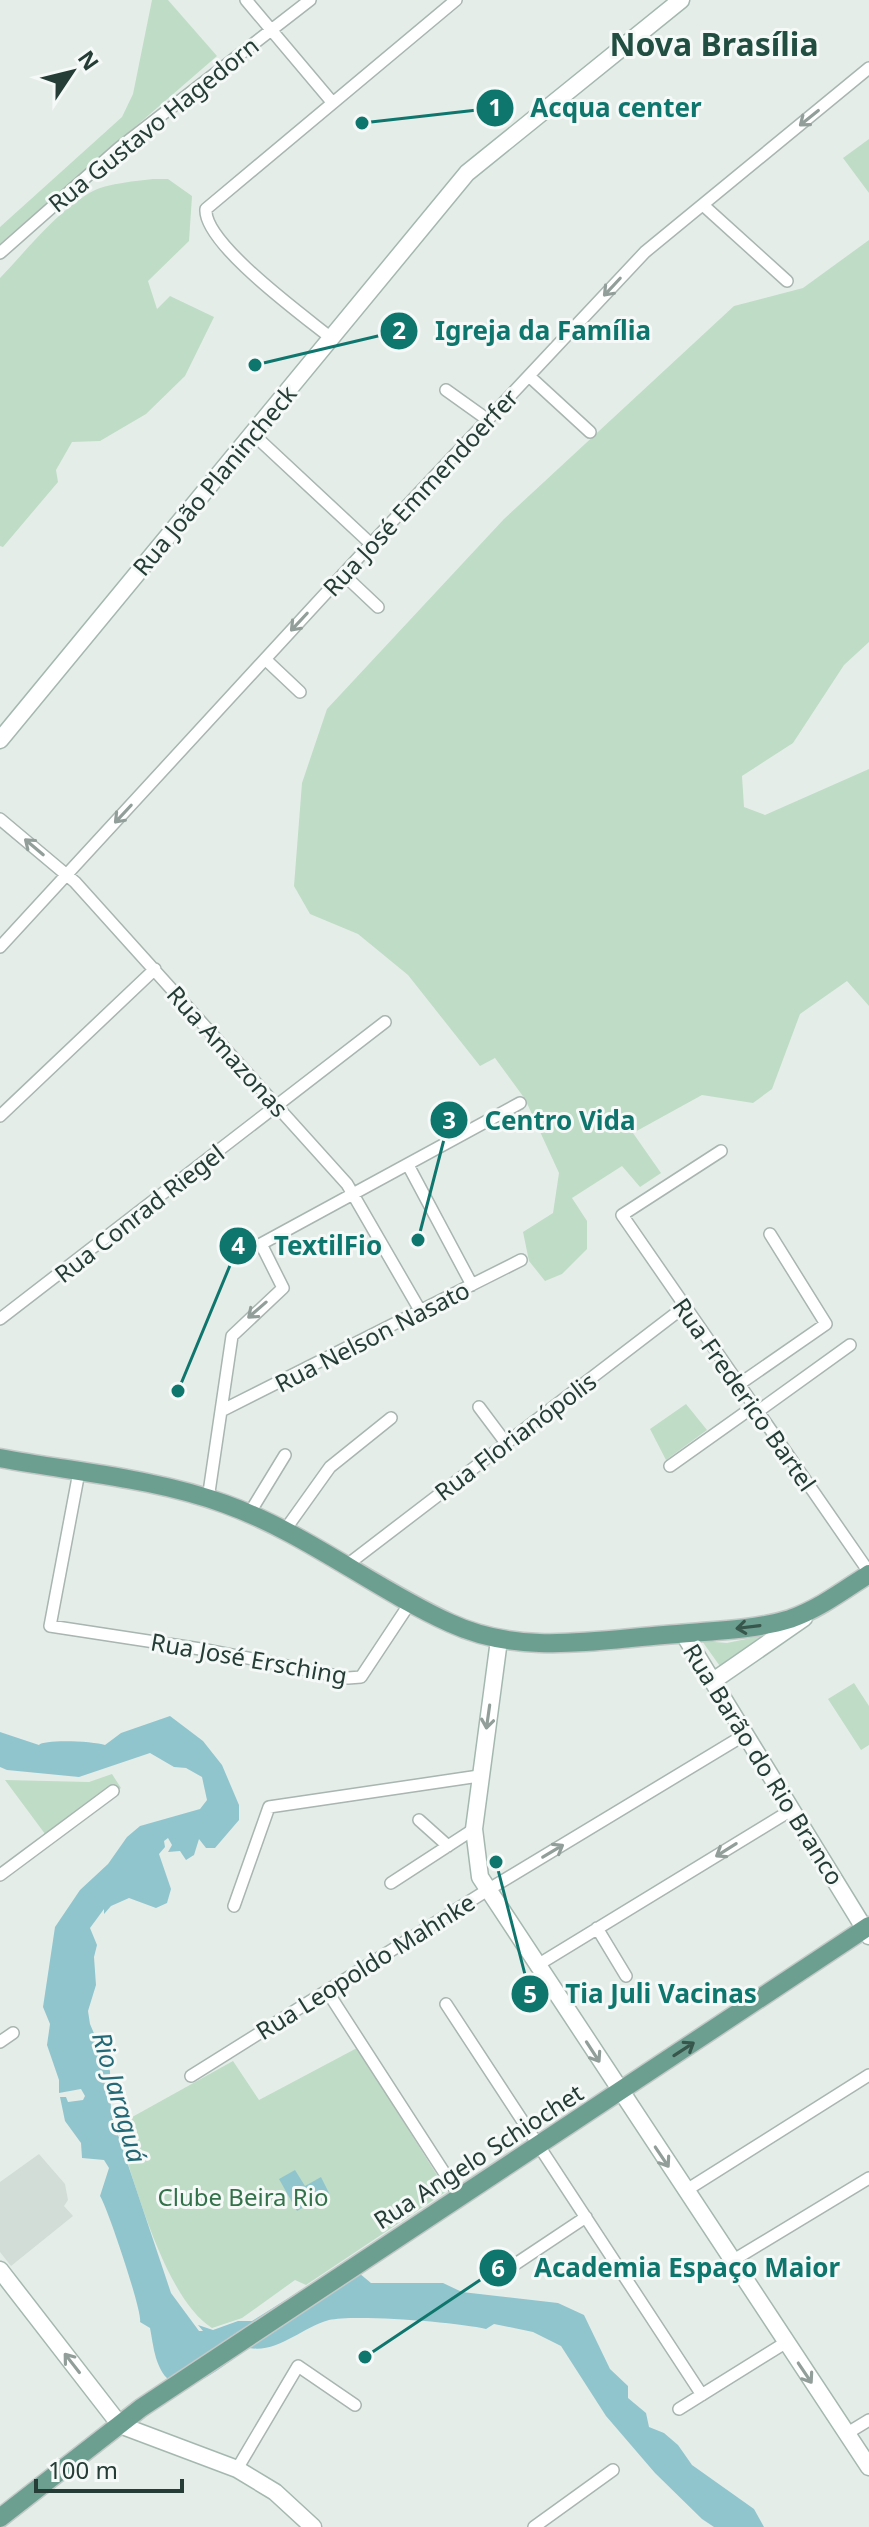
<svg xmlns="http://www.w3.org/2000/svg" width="869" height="2527" viewBox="0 0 869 2527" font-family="'Noto Sans',sans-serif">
<rect width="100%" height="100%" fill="#e5ede9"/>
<!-- built -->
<path fill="#d3ddd8" d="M39 2154 65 2184 68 2200 64 2206 73 2216 11 2266 0 2252V2182Z"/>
<!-- green -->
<path fill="#bfdcc6" d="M152 0H168L217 56 0 244V227L122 117 133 94Z
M869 139V193L843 158Z
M153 179H168L192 196 189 241 148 281 157 309 170 296 214 317 185 376 146 414 100 441 72 442 56 470 58 482 3 547 0 546V278C27 250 53 216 86 195 104 183 131 182 153 179Z
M869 240V642L844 665 793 743 742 776 744 807 765 815 869 769V1006L847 981 800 1014 772 1089 753 1103 702 1095 633 1133 661 1173 640 1187 622 1166 572 1198 587 1221V1249L562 1274 545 1281 529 1261 523 1232 553 1213 559 1173 525 1099 495 1058 480 1066 408 975 358 934 310 914 294 886 302 783 327 709 504 519 734 306 803 288Z
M686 1404 707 1430 666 1460 650 1429Z
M770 1634 722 1669 702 1641 727 1643Z
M854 1683 869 1706V1745L861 1750 828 1699Z
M112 1774 121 1788 48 1838 5 1780 89 1782Z
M357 2048 447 2191 306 2285 295 2280 242 2318 212 2328C164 2298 134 2179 116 2126L233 2061 259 2100Z"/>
<!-- water -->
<path fill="#91c5cd" d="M170 1716 203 1741 222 1765 239 1805V1820L215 1848H206L199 1839 194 1855 186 1860 180 1851 168 1852 172 1845 168 1838 164 1841 165 1847 159 1854 171 1889 167 1903 156 1908 129 1898 111 1906 104 1914V1909L90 1928 97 1945 94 1957 96 1985 88 2011 90 2024 110 2071 111 2114 171 2293 199 2331H203L198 2325 213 2330 238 2321H252L316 2281 359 2273 371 2283H443L462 2292 558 2303 584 2315 610 2369 628 2386V2398L646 2413 649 2427 664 2433 678 2445 692 2465 754 2509 764 2527H714L702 2519 655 2473 606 2416 561 2346 533 2332 494 2324 486 2329C459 2322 354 2314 329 2320 301 2328 278 2353 249 2348 220 2366 174 2415 156 2358 153 2348 152 2338 150 2328L140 2322C143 2313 107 2206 100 2196L109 2168 104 2160 82 2158 81 2143 65 2121 60 2097H66L68 2102 83 2100 85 2096 81 2089 59 2093V2080L47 2045 50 2024 43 2007 55 1927 80 1890 108 1864 127 1837 140 1826 200 1809 207 1800 202 1777 186 1768 174 1767 150 1753 79 1777 7 1770 0 1767V1732L39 1745C43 1739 94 1741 105 1745L121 1733Z
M295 2170 305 2186 321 2177 329 2193 297 2211 279 2179Z"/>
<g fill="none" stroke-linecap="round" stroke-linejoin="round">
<!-- street casing -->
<g stroke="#a8b5b0" stroke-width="14">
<path id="street" d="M246 0 332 102
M703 205 787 281
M0 253 119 148 310 0
M331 338C304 316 203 243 206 209L456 0
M529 376 590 432
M446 390 488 420
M252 433 371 544
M343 574 378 607
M265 659 300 692
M0 819 75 882 347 1184 421 1312
M0 947 371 544 645 252 869 68
M0 1116 155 969
M721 1151 622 1215 869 1572
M408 1165 472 1285
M0 1319 385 1022
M738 1385 826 1324 770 1234
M479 1407 506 1443
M223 1410 521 1260
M757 1412 850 1345
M670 1466 753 1407
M79 1472 50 1626 207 1650 348 1678 361 1677 410 1603
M208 1499 232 1336 283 1288 261 1244 520 1103
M249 1514 285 1455
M285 1530 330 1467 391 1418
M347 1565 684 1307
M419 1820 448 1846
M0 1875 113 1791
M391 1883 474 1829
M234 1906 269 1807 479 1776
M597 1928 626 1976
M536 1966 793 1809
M327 1991 460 2197
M446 2004 702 2395
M0 2042 13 2033
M191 2076 486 1891 746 1734
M685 2191 869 2075
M732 2261 869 2178
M508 2269 586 2217
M679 2409 785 2343
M846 2434 869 2420
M237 2469 298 2366 355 2405
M534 2527 613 2470"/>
</g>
<!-- secondary casing -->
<g stroke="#a4b8b0" stroke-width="19">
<path id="secondary" d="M0 740 467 173 681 0
M683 1633 869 1936
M499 1640 474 1829 480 1877 869 2467
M713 1681 804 1618
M0 2270 120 2425 237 2469 275 2492 313 2527"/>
</g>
<!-- primary casing -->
<g stroke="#c2c9c7" stroke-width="21">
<path id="primary" d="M0 1458C74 1472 154 1478 225 1504 306 1533 373 1588 450 1623 519 1655 591 1641 664 1635 706 1631 751 1631 790 1619 819 1609 844 1590 869 1574
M0 2518 141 2408 869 1926"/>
</g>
<!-- street -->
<use href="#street" stroke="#fff" stroke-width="11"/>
<!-- secondary -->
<use href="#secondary" stroke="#fff" stroke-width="16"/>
<!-- primary -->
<use href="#primary" stroke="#6d9f90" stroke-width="18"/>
</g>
<!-- one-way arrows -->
<defs><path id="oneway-shaft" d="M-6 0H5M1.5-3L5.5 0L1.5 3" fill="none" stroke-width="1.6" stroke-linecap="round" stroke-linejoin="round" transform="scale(2)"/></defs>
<g stroke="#929e9a">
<use href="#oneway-shaft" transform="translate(809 118) rotate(141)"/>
<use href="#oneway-shaft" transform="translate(612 287) rotate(133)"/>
<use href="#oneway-shaft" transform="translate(299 622) rotate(133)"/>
<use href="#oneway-shaft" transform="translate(123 814) rotate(133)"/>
<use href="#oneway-shaft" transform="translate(34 847) rotate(-140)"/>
<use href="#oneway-shaft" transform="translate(257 1310) rotate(139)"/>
<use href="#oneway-shaft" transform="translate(488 1717) rotate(98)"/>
<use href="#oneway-shaft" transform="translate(726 1850) rotate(148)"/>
<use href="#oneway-shaft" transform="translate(553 1851) rotate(-31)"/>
<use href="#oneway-shaft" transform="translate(593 2052) rotate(57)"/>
<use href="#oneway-shaft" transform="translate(662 2157) rotate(56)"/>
<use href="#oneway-shaft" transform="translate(72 2363) rotate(-128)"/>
<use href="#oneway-shaft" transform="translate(805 2373) rotate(56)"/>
</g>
<g stroke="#37564c">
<use href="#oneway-shaft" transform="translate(748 1627) rotate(173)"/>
<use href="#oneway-shaft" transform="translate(684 2049) rotate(-33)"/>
</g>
<g text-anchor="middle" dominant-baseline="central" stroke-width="6" stroke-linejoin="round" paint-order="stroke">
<!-- street labels -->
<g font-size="24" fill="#253d36" stroke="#f5f9f7">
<text transform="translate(153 124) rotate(-39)">Rua Gustavo Hagedorn</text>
<text transform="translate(214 480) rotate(-50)">Rua João Planincheck</text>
<text transform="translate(420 492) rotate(-47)">Rua José Emmendoerfer</text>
<text transform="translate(228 1051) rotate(48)">Rua Amazonas</text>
<text transform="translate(139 1213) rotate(-38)">Rua Conrad Riegel</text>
<text transform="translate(372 1336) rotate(-27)">Rua Nelson Nasato</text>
<text transform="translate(745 1394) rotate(55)">Rua Frederico Bartel</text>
<text transform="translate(515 1436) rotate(-37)">Rua Florianópolis</text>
<text transform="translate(249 1658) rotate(10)">Rua José Ersching</text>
<text transform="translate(764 1764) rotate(58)">Rua Barão do Rio Branco</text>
<text transform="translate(365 1966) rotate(-32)">Rua Leopoldo Mahnke</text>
<text transform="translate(478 2156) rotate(-33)">Rua Angelo Schiochet</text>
</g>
<!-- park labels -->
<g font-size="24" fill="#327149" stroke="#f5f9f7">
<text x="243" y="2196">Clube Beira Rio</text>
</g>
<!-- water labels -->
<g font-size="26" font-style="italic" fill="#246975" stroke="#f5f9f7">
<text transform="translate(120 2097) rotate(74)">Rio Jaraguá</text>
</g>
<!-- district labels -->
<g font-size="32" font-weight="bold" fill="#224e42" stroke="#f5f9f7">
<text x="714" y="43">Nova Brasília</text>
</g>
</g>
<!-- callouts -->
<path fill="none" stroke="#0f766e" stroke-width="3" d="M362 123L495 108M255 365L399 331M418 1240L449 1120M178 1391L238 1246M496 1862L530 1994M365 2357L498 2268"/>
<g fill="#0f766e" stroke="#f5f9f7" stroke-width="3">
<circle cx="362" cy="123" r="8"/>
<circle cx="255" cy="365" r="8"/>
<circle cx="418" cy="1240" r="8"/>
<circle cx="178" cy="1391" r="8"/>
<circle cx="496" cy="1862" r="8"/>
<circle cx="365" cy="2357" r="8"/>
<circle cx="495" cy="108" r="20"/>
<circle cx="399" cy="331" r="20"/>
<circle cx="449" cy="1120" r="20"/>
<circle cx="238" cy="1246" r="20"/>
<circle cx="530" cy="1994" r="20"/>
<circle cx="498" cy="2268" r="20"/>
</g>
<g font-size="24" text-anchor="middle" font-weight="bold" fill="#fff">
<text x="495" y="116">1</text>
<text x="399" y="339">2</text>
<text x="449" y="1129">3</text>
<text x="238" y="1254">4</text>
<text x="530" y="2003">5</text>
<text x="498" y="2277">6</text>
</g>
<g font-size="26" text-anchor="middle" font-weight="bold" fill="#0f766e" stroke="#f5f9f7" stroke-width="6" stroke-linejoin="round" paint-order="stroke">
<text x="616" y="117">Acqua center</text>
<text x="543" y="340">Igreja da Família</text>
<text x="560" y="1130">Centro Vida</text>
<text x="328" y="1255">TextilFio</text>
<text x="661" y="2003">Tia Juli Vacinas</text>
<text x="687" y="2277">Academia Espaço Maior</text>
</g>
<!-- north arrow -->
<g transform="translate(72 72) rotate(55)" stroke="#f5f9f7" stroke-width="6" paint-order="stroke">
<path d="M0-6L14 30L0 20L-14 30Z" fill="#253d36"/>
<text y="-12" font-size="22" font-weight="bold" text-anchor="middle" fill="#253d36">N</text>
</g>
<!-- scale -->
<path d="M36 2479v12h146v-12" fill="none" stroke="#253d36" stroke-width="4"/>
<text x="48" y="2479" font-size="24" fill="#253d36" stroke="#f5f9f7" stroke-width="6" paint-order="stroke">100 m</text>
</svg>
